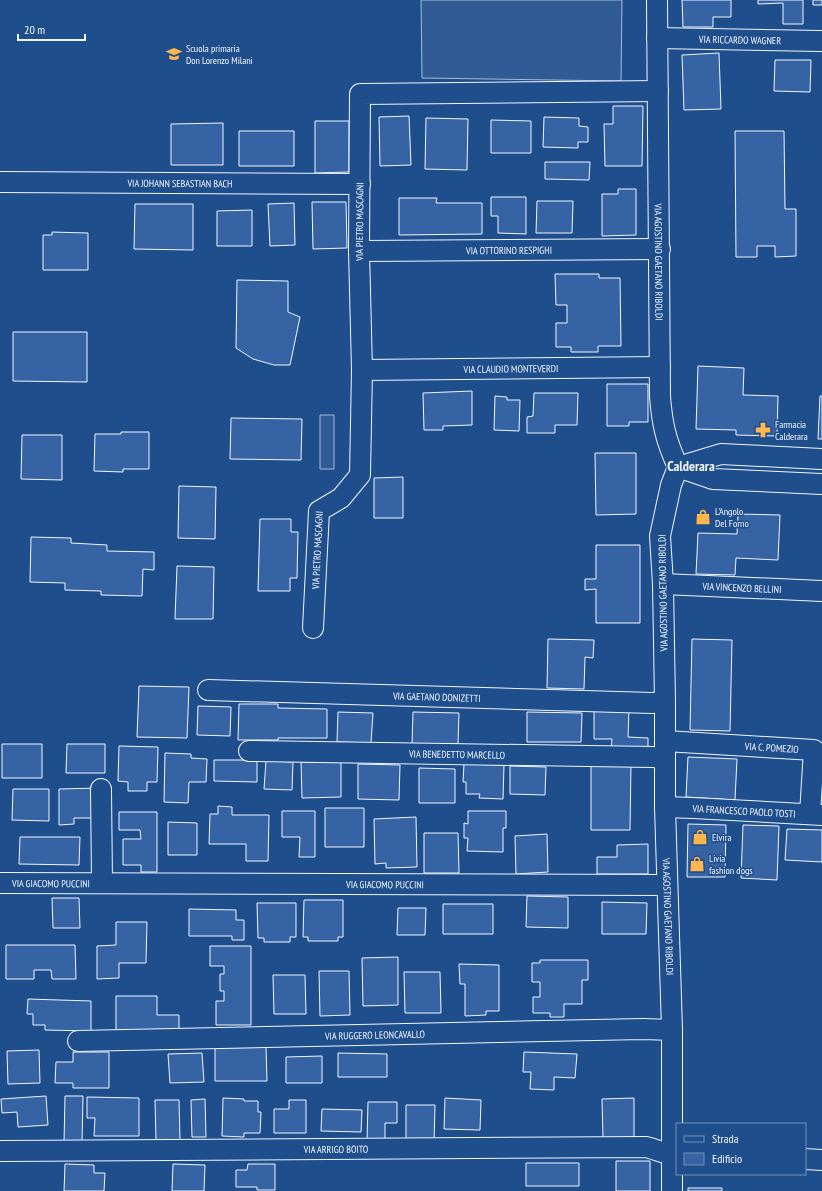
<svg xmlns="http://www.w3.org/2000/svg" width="822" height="1191" viewBox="0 0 822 1191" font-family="'PT Sans Narrow',sans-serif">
<rect width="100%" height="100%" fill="#1f4e8c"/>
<!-- built -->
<path fill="#305b95" stroke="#a8bbd7" d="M421 0H622L621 81 422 78Z
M320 415H334V469H320Z"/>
<!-- building -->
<path fill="#3563a3" stroke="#f2f6ff" d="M682 0H731V17H713V27H683Z
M758 0H803V24H783V3L758 4Z
M813 0H822V5H813Z
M719 53 721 109 684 110 682 55Z
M775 60H811L810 92 774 91Z
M613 106H643L642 166H605L604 124H613Z
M409 116 411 165 380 166 379 117Z
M544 117 579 118V126L588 127V142H578V148L543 147Z
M426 118 468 119 467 170 425 169Z
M491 120 531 121V153H491Z
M315 121H349V172L315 173Z
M223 123V165H171V124Z
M239 131H294V166H239Z
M735 131H784L785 209H796V256L775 257V246H757V257H736Z
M545 162H590L589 180 545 179Z
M618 189H636V235L602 236V194H618Z
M491 197H526V234L498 233V216H491Z
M399 198H437L436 203H482V234L399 235Z
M537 201H573L572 233H536Z
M312 202H346L347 248 313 249Z
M294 203 295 245 270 246 268 204Z
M135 204H193V250L134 249Z
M252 210V246H217V211Z
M52 232 88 233V270H43V235H52Z
M555 274H599V278H620L621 346H598V352H571V347H556V323H567V305H556Z
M237 280 288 281V312L300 317 290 365H274L253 359 236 348Z
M13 332H87V382L13 381Z
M698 366 744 368 743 395 778 396 777 436 736 435V430L696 429Z
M607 384H648V422H629V426H607Z
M472 391V425L443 426V430H424L423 393Z
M534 393H578L577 425H555V433H527V417L533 416Z
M495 396 507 397V400H520L519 431 494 430Z
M820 396H822V439H818Z
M231 418 302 419 301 460 230 459Z
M121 432H149V469H123V472L94 471 95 434H121Z
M22 435H62V480L21 479Z
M595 453H636V514L596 515Z
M403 477V518H374V478Z
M179 486 216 487 215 539 178 538Z
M738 514 780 515 778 560 736 558 735 575 696 574 698 533 737 534Z
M260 519H291V532H298L297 578H290V591H258Z
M31 537 71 538V543L107 545V551L154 552V570L143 569 142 596 101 595V591L65 590V583L30 582Z
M596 545H640V623H596V589L585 590V579H596Z
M177 566 214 567 213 619H175Z
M548 639 594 640 593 658 585 657 584 689 547 688Z
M692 639 732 640 730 731 690 730Z
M139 686 189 687 187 738 137 737Z
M239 704H278V708L327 709V738H278V740H238Z
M198 706 231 707 230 736 197 735Z
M594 708H629L628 737 648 738V749H611L612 739H594Z
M338 712 373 713 371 743 337 742Z
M413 712 459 713 458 744H412Z
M527 712 582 713 581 742H527Z
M2 744H42V778H2Z
M67 744H105V773H66Z
M119 746 158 747 157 782H147V791H128V782L118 781Z
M165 753 191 754V758L207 759 206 782H189L188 803 164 802Z
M688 757 737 759 735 800 686 797Z
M214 760H257V782L214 781Z
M266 761 293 762 292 790 264 789Z
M301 762H341V797L302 798Z
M358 764 400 765 399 800 358 799Z
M464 764 504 765 503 799 479 798 480 794H466V782H463Z
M591 764H631L630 830H591Z
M510 766 546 767 545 795 510 794Z
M419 768 455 769V803H419Z
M99 788 98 818H74V824L59 825V789Z
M13 789H49V821L12 820Z
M218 806 232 807V815H269L268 861H246V844H209L210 814H218Z
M325 808H364V847H325Z
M282 811H315V857H299L300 837H282Z
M468 811H506V828H503V852L467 851 468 838H464V823L468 824Z
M119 812H157V872H141V865H123V839H141L140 830H119Z
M416 817 417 867 386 868V863L375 864 374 819Z
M168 822 197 823V855H168Z
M688 824 726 825 725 877H687Z
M743 825 779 826 777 880 741 878Z
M787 829 822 830V862L785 860Z
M424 833H458L459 873H424Z
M547 834 548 872 516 874 515 836Z
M20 837H80L79 865 19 864Z
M648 844V874H597V857H617V845Z
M527 896 568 897V928L526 927Z
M52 898H79L80 928H53Z
M304 900H343V937H338V941H308V937H303Z
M602 902 647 903 646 934H602Z
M257 903H296V937H290V942H264V938H258Z
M443 904H493V934H443Z
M398 908H426L425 935H397Z
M189 909 236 910V920H244V940H232V936H189Z
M116 922H147L146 963H119V978L97 979V946L116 945Z
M6 945H75L76 979H52L51 970H34V979H6Z
M210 946H251V1025H216V1001H224V991H220V974H224V966H210Z
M398 957V1005L363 1006 362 958Z
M540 960H588V980H582V1004H564V1017H550V1013H533V997H540V982H532V963H540Z
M459 964 499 965V1011H486V1015L465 1016V984H460Z
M319 971H349L350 1015 320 1016Z
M404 972H440L441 1013H405Z
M273 975H305L306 1014H274Z
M116 996H157V1015H179V1035H116Z
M28 999 91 1001V1031L45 1030V1025H33V1014H27Z
M266 1047 267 1081H215V1048Z
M39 1050 40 1083 8 1084 7 1051Z
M73 1052H109V1088H73V1083H55L56 1062H73Z
M524 1052 577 1054 575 1078 554 1077V1090L530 1089 531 1072H523Z
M202 1053 204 1082 170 1083 168 1054Z
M338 1053 387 1054V1077H338Z
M322 1056V1083H286V1057Z
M46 1096 48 1125 18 1127 17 1112 2 1113 1 1099Z
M65 1096H83L82 1143H64Z
M87 1097 139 1098V1136H94L95 1118H87Z
M223 1098 244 1099V1101H258V1112H261L260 1133H244V1137L222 1136Z
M445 1098 481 1100 480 1130 444 1129Z
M634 1098V1137L603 1138 602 1099Z
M205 1099 206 1137H192L191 1100Z
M155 1100H179L180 1140H156Z
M289 1100H306V1133H274V1109H289Z
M368 1102H397V1123H385V1142H367Z
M406 1105H435L434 1144 406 1139Z
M322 1109 362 1110 361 1132 321 1131Z
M616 1161H650V1191H616Z
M526 1163H579V1186H526Z
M65 1164 94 1165V1173H105L104 1191H64Z
M173 1164 205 1165 204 1191H172Z
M248 1164H275V1190H257V1187H236V1170H247Z
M688 1188H722V1191H688Z"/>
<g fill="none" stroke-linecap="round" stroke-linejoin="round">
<!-- street casing -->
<g stroke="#f2f6ff" stroke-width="22">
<g id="street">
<path id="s1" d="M657 0 660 396C662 424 666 441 678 467L671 485 660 536 663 584 665 702V807L672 1030V1191"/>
<path id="s2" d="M657 38 822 41"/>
<path id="s3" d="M0 182 360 184"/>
<path id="s4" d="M359 251 660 249"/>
<path id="s5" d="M362 370 660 367"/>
<path d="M678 467 713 479 822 484"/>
<path d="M678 467 721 454 822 459"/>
<path id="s6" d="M663 584 822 591"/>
<path id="s7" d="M313 628 319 511 341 498 360 475 362 370 359 251 360 94 658 91"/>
<path id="s8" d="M208 690 652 703 665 702"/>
<path id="s9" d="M665 741 814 750 810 814"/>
<path id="s10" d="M249 751 653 757 665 759"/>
<path d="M101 789 102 883"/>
<path id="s11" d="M665 807 693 808 822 815"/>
<path id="s12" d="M0 883 667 885"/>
<path id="s13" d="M78 1041 643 1029 672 1030"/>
<path id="s14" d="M0 1151 646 1147C655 1149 667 1155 677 1155"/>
<path d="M805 1159 822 1160"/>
</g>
</g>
<!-- street -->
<use href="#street" stroke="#1f4e8c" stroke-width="20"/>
</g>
<!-- icons -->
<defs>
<g id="school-bare" transform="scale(1.2)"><path d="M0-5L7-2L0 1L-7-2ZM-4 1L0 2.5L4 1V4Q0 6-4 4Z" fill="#ffb74d" stroke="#1f4e8c" stroke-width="2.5" paint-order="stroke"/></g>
<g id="pharmacy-bare" transform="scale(1.2)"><path d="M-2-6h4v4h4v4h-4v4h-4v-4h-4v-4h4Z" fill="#ffb74d" stroke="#1f4e8c" stroke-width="2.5" paint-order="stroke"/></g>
<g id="shop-bare" transform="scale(1.2)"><path d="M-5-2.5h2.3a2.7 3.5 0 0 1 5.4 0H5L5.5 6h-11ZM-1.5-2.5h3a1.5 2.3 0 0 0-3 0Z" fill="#ffb74d" stroke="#1f4e8c" stroke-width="2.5" paint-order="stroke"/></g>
</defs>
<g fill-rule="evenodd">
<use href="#school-bare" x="174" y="54"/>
<use href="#pharmacy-bare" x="763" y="430"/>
<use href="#shop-bare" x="703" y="517"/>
<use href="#shop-bare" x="700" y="837"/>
<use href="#shop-bare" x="697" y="864"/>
</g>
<g text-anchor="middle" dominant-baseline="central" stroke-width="3" stroke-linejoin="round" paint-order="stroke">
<!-- street labels -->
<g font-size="10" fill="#f2f6ff" stroke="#1f4e8c">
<text stroke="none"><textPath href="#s2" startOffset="83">VIA RICCARDO WAGNER</textPath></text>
<text stroke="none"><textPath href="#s3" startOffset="180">VIA JOHANN SEBASTIAN BACH</textPath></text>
<text stroke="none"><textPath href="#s7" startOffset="426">VIA PIETRO MASCAGNI</textPath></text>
<text stroke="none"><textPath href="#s4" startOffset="150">VIA OTTORINO RESPIGHI</textPath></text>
<text stroke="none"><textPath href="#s1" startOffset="262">VIA AGOSTINO GAETANO RIBOLDI</textPath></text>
<text stroke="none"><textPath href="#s5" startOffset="149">VIA CLAUDIO MONTEVERDI</textPath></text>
<text stroke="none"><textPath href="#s7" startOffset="78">VIA PIETRO MASCAGNI</textPath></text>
<text stroke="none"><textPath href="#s6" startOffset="79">VIA VINCENZO BELLINI</textPath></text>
<text transform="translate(663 593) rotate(-91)">VIA AGOSTINO GAETANO RIBOLDI</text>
<text stroke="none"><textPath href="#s8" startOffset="229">VIA GAETANO DONIZETTI</textPath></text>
<text stroke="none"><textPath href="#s9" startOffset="107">VIA C. POMEZIO</textPath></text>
<text stroke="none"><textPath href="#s10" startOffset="208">VIA BENEDETTO MARCELLO</textPath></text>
<text stroke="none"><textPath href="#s11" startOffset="79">VIA FRANCESCO PAOLO TOSTI</textPath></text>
<text stroke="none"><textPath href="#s12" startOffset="51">VIA GIACOMO PUCCINI</textPath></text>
<text stroke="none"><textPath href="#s12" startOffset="385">VIA GIACOMO PUCCINI</textPath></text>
<text stroke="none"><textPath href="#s1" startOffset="922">VIA AGOSTINO GAETANO RIBOLDI</textPath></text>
<text stroke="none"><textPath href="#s13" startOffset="297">VIA RUGGERO LEONCAVALLO</textPath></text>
<text stroke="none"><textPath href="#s14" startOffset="336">VIA ARRIGO BOITO</textPath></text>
</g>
<!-- poi labels -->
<g font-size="10" fill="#f2f6ff" stroke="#1f4e8c" text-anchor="start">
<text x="186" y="48">Scuola primaria<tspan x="186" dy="12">Don Lorenzo Milani</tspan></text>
<text x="775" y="424">Farmacia<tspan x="775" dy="12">Calderara</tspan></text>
<text x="715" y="511">L'Angolo<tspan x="715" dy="12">Del Forno</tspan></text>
<text x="712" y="837">Elvira</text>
<text x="709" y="858">Livia<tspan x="709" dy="12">fashion dogs</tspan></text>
</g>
<!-- district labels -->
<g font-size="14" font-weight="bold" fill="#f2f6ff" stroke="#1f4e8c">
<text x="691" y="466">Calderara</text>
</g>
</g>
<!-- legend -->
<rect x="676" y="1123" width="130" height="52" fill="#1f4e8c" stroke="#7391ba"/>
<rect x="684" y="1136" width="20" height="6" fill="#1f4e8c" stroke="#7391ba"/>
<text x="712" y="1143" font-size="12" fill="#f2f6ff">Strada</text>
<rect x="684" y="1153" width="20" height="12" fill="#3563a3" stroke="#7391ba"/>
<text x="712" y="1163" font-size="12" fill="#f2f6ff">Edificio</text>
<!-- scale -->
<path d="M18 34v6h67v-6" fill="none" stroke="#f2f6ff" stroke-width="2"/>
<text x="24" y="34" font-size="12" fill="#f2f6ff" stroke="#1f4e8c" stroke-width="3" paint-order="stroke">20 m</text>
</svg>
